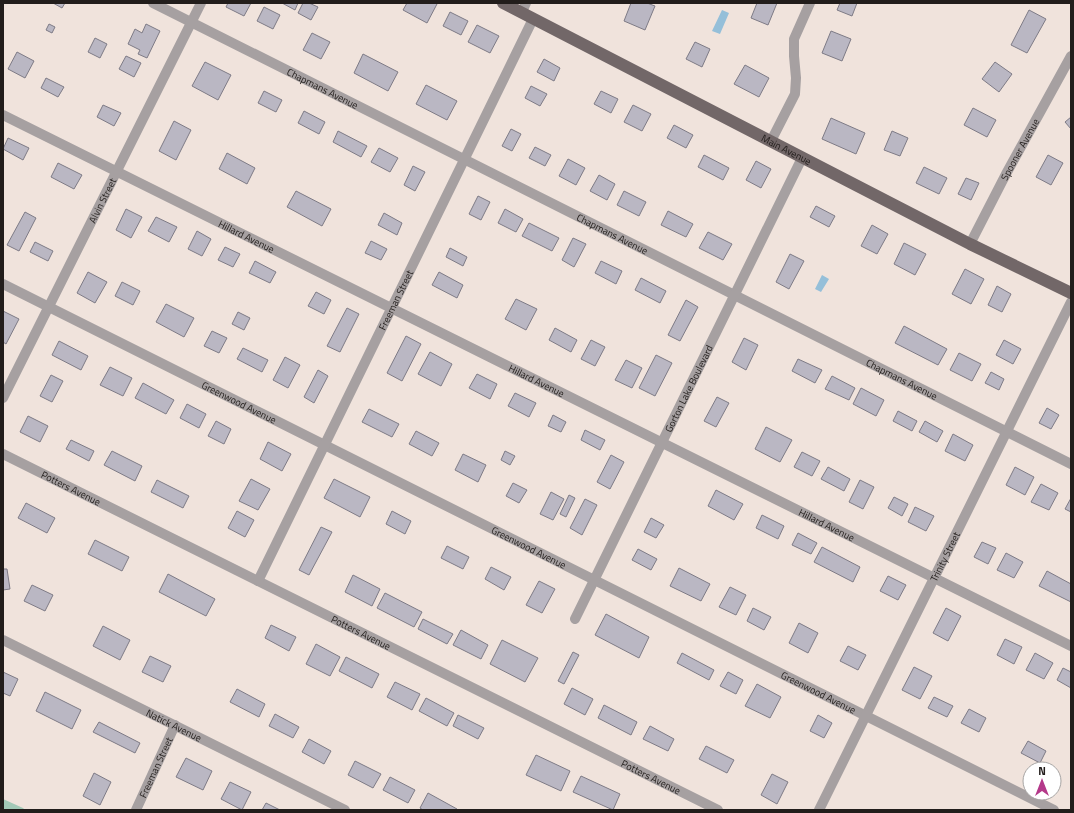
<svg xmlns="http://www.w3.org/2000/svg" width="1074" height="813" viewBox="0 0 1074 813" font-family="'Titillium Web',sans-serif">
<rect width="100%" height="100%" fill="#f0e3dc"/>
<!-- green -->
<path fill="#a3c9b7" d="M3 799 23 808 25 810H3Z"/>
<!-- water -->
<path fill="#95bfd9" d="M722 10 729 13 720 34 712 31Z
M822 275 829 279 821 292 815 289Z"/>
<!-- building -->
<path fill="#bab7c3" stroke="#7e7b86" d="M53 3H65L62 8Z
M228 3H251L244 16 226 7Z
M282 3H298L295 10Z
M303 3H309L318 7 311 20 298 13Z
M407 3H434L437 4 427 23 403 10Z
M631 3H647L655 6 645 30 624 21Z
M757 3H777L768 25 751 18Z
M840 3H857L852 16 837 10Z
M264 7 280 15 273 29 257 21Z
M1029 10 1046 19 1027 53 1011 45Z
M450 12 468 21 461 35 443 26Z
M49 24 55 27 52 33 46 30Z
M146 24 160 31 147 58 138 54 140 50 128 44 135 29 142 33Z
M477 25 499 36 490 53 468 42Z
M831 31 851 39 842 61 822 53Z
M312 33 330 42 321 59 303 50Z
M95 38 107 44 100 58 88 52Z
M695 42 710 49 702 67 686 59Z
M17 52 34 61 25 78 8 69Z
M363 54 398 72 388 91 354 73Z
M126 56 141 63 134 77 119 69Z
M544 59 560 68 554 81 537 72Z
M205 62 231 75 218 100 192 86Z
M995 62 1012 74 999 92 982 79Z
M745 65 769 78 759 97 734 84Z
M46 78 64 87 58 97 41 88Z
M426 85 457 101 447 120 416 104Z
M531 86 547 94 540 106 525 98Z
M264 91 282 100 276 112 258 103Z
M601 91 618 99 611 113 594 104Z
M103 105 121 113 114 126 97 117Z
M633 105 651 114 642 131 624 122Z
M973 108 996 120 987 137 964 125Z
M304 111 325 122 319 134 298 123Z
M1071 117V129L1065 122Z
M831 118 865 133 856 154 822 139Z
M174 121 191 130 176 160 159 151Z
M674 125 693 135 686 148 667 138Z
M511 129 521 134 512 151 502 146Z
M338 131 367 146 361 157 333 142Z
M892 131 908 138 900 156 884 150Z
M8 138 29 148 23 160 3 149Z
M535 147 551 155 545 166 529 158Z
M379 148 398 158 390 172 371 162Z
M227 153 255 168 247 184 219 169Z
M704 155 729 168 723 180 698 167Z
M1048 155 1063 163 1051 185 1036 177Z
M568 159 585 168 576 185 559 176Z
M756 161 771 169 761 188 746 180Z
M58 163 82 175 74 189 51 177Z
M413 166 425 172 415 191 404 185Z
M924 167 947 178 939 194 916 183Z
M599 175 615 184 607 200 590 191Z
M966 178 979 183 971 200 958 194Z
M296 191 331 209 322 226 287 207Z
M624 191 646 202 639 216 617 205Z
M478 196 490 202 481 220 469 214Z
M816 206 835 216 829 227 810 217Z
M126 209 142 217 131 238 116 230Z
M505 209 523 219 516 232 498 223Z
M668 211 693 224 686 237 661 225Z
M25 212 36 218 19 251 7 245Z
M384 213 402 223 397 235 378 225Z
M156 217 177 227 169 242 148 231Z
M529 223 559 238 552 251 522 236Z
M872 225 888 234 877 254 861 246Z
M197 231 211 239 202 256 188 249Z
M708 232 732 244 723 260 699 248Z
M573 238 586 244 574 267 562 260Z
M371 241 387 249 381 260 365 253Z
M35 242 53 251 48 261 30 252Z
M904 243 926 254 915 275 894 264Z
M225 247 240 254 233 267 218 260Z
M450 248 467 257 463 266 446 257Z
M790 254 804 261 789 289 776 282Z
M255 261 276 272 270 283 249 273Z
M601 261 622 271 616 284 595 273Z
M965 269 984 279 971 304 952 294Z
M88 272 107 282 95 303 77 293Z
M439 272 463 285 457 298 432 285Z
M641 278 666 291 660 303 635 290Z
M122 282 140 291 133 305 115 296Z
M997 286 1011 294 1002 312 988 305Z
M316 292 331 300 324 314 308 306Z
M516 299 537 309 526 330 505 319Z
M686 300 698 307 680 341 668 335Z
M166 304 194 318 184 337 156 322Z
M347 308 359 314 340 352 327 346Z
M3 311 19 319 6 344 3 342Z
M238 312 250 318 244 330 232 324Z
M904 326 947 349 938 365 895 343Z
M555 328 577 340 571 352 549 340Z
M212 331 227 338 219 353 204 346Z
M406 336 421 344 402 381 387 373Z
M744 338 758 345 746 370 732 362Z
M591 340 605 347 595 366 581 359Z
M1004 340 1021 349 1013 364 996 355Z
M59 341 88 356 81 370 52 355Z
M243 348 268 360 262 372 237 359Z
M430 352 452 364 441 386 418 374Z
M959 353 981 364 972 381 950 370Z
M656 355 672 363 655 396 639 388Z
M285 357 300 365 288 388 273 380Z
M798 359 822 370 815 383 792 371Z
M626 360 642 368 632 388 615 380Z
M110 367 132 378 123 396 100 385Z
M318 370 328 376 314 403 304 397Z
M991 372 1004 379 999 390 985 383Z
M477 374 497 384 490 399 469 388Z
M51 375 63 381 52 402 40 396Z
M832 376 855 388 849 400 825 389Z
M143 383 174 400 166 414 135 398Z
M861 388 884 400 876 416 853 404Z
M515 393 536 403 529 417 508 406Z
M717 397 729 403 716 427 704 421Z
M187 404 206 414 199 428 180 418Z
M1047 408 1059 415 1051 429 1039 423Z
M369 409 399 424 392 437 362 422Z
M898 411 917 421 912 431 893 421Z
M553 415 566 422 561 432 548 426Z
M28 416 48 426 40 442 20 432Z
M216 421 231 429 224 444 208 436Z
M925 421 943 431 937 442 919 432Z
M766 427 792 440 780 462 755 449Z
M585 430 605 440 600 450 581 440Z
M416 431 439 443 432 456 409 444Z
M953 434 973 445 965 461 945 451Z
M71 440 94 451 89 461 66 449Z
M268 442 291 454 282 471 260 459Z
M112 451 142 466 135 481 104 465Z
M505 451 515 456 510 465 501 460Z
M802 452 820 461 812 476 794 467Z
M463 454 486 465 478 482 455 470Z
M611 455 624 462 610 489 597 482Z
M828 467 850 479 844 491 821 479Z
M1015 467 1034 477 1025 495 1006 485Z
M251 479 270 489 258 510 239 501Z
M334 479 370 497 360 517 324 498Z
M157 480 189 496 183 508 151 492Z
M860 480 874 487 863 509 849 502Z
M513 483 527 490 519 503 506 496Z
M1041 484 1058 493 1049 510 1031 502Z
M716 490 743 504 734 520 708 506Z
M551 492 564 499 553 520 540 514Z
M569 495 575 498 566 517 560 514Z
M894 497 908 504 902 516 888 508Z
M1071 498V512L1065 509Z
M585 499 597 505 582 535 570 528Z
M26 503 55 518 47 533 18 518Z
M915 507 934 516 926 531 908 522Z
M237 511 254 520 245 537 228 528Z
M392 511 411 521 405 534 386 524Z
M762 515 784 526 778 539 756 528Z
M651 518 664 525 656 538 644 532Z
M321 527 332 532 309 575 299 570Z
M798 533 817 543 811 554 792 545Z
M95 540 129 557 122 571 88 554Z
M982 542 996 548 988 564 974 557Z
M447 546 469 557 463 569 441 558Z
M822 547 860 567 853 582 814 562Z
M638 549 657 559 651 570 632 560Z
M1006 553 1023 562 1014 578 997 570Z
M491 567 511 577 504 590 485 579Z
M679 568 710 584 701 601 670 586Z
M3 569H7L10 589 3 590Z
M1047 571 1071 584V602L1039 586Z
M168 574 215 599 206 616 159 592Z
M353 575 380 589 372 606 345 592Z
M888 576 906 585 898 600 880 591Z
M539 581 555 589 542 613 526 605Z
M32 585 53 595 45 611 24 601Z
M730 587 746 595 736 615 719 607Z
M385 593 422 612 414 627 377 608Z
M753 608 771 617 764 630 747 621Z
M946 608 961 616 948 641 933 633Z
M606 614 649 637 639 658 595 635Z
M423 619 453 634 447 644 418 629Z
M799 623 818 633 808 653 789 643Z
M271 625 296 637 289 651 265 638Z
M103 626 130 640 120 660 93 646Z
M461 630 488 645 481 659 453 645Z
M1005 639 1022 647 1014 664 997 655Z
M502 640 538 658 525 682 490 664Z
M316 644 340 657 330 676 306 664Z
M848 646 866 655 858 670 840 661Z
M573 652 579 655 564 684 558 681Z
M682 653 714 670 709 680 677 663Z
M1035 653 1053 663 1044 679 1026 670Z
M150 656 171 666 163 682 142 672Z
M346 657 379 674 372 688 339 671Z
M914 667 932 676 920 699 902 690Z
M1063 668 1071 672V688L1057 680Z
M3 672 18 679 10 696 3 693Z
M728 672 743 680 736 694 720 686Z
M395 682 420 694 412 710 387 697Z
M757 684 781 697 770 718 745 706Z
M572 688 593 699 585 715 564 704Z
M237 689 265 704 259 717 230 702Z
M45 692 81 710 72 729 36 711Z
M934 697 953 706 947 717 928 708Z
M426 698 454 713 447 726 419 711Z
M604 705 637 722 631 735 598 718Z
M969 709 986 718 979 732 961 723Z
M275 714 299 727 293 738 269 726Z
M458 715 484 728 478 739 453 726Z
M818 715 832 723 824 738 810 731Z
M99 722 140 743 135 753 93 732Z
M650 726 674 739 668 751 643 739Z
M309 739 331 751 324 764 302 752Z
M1028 741 1046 751 1040 763 1021 753Z
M706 746 734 760 727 773 699 759Z
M536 755 570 771 561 791 526 775Z
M186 758 212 771 203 790 176 777Z
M355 761 381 774 373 788 348 775Z
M94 773 111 782 100 805 83 796Z
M772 774 788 782 777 804 761 795Z
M581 776 620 794 613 810 573 792Z
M390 777 415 790 408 803 383 790Z
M230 782 251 792 242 810 221 799Z
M428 793 457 809 456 810H423L420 808Z
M266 803 280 810H262Z"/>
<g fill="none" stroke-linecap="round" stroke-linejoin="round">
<!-- minor -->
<g stroke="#a6a0a1" stroke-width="10">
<path id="s1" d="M153 3 1071 464"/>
<path d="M522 12 526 3"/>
<path id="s2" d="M3 115 1071 646"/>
<path d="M771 141 795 94 796 78 794 56V39L810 3"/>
<path id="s3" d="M970 244 1006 174 1071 56"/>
<path id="s4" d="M3 284 1054 810"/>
<path id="s5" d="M3 398 201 3"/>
<path id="s6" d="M3 454 718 810"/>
<path id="s7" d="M258 581 533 19"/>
<path id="s8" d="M575 619 802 158"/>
<path id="s9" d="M3 640 345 810"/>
<path id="s10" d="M136 810 175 725"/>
<path id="s11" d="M819 810 1071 302"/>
</g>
<!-- primary -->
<path stroke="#726768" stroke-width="12" id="s12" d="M503 3 970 244 1071 293"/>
</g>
<g text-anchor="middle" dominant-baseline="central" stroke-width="3" stroke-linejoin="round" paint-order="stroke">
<!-- street labels -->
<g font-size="10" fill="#221d1b" stroke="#fff">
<text stroke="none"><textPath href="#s1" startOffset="190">Chapmans Avenue</textPath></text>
<text stroke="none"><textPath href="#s12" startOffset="319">Main Avenue</textPath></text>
<text stroke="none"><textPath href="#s3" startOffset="107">Spooner Avenue</textPath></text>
<text stroke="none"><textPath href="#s5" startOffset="221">Alvin Street</textPath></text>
<text stroke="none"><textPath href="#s1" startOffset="514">Chapmans Avenue</textPath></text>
<text stroke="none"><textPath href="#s2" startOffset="272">Hillard Avenue</textPath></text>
<text stroke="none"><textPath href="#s7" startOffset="313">Freeman Street</textPath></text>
<text stroke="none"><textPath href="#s1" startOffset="838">Chapmans Avenue</textPath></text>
<text stroke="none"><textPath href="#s2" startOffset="596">Hillard Avenue</textPath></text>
<text stroke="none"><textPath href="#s8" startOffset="257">Gorton Lake Boulevard</textPath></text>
<text stroke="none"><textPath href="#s4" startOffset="264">Greenwood Avenue</textPath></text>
<text stroke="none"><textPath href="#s6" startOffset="76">Potters Avenue</textPath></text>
<text stroke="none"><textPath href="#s2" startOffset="920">Hillard Avenue</textPath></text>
<text stroke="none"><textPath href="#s4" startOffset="588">Greenwood Avenue</textPath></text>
<text stroke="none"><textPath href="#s11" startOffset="283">Trinity Street</textPath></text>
<text stroke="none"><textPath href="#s6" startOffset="400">Potters Avenue</textPath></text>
<text stroke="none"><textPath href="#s4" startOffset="912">Greenwood Avenue</textPath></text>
<text stroke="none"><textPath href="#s9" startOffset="191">Natick Avenue</textPath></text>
<text stroke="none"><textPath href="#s10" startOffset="47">Freeman Street</textPath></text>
<text stroke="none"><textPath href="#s6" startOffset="724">Potters Avenue</textPath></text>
</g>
</g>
<!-- border -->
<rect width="1074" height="813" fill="none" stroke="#221d1b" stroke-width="8"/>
<!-- north arrow -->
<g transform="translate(1042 781)"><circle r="19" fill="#ffffff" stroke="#a7a5a4"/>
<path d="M0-3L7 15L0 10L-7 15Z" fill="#b4398a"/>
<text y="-6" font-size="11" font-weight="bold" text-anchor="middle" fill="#221d1b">N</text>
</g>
</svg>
